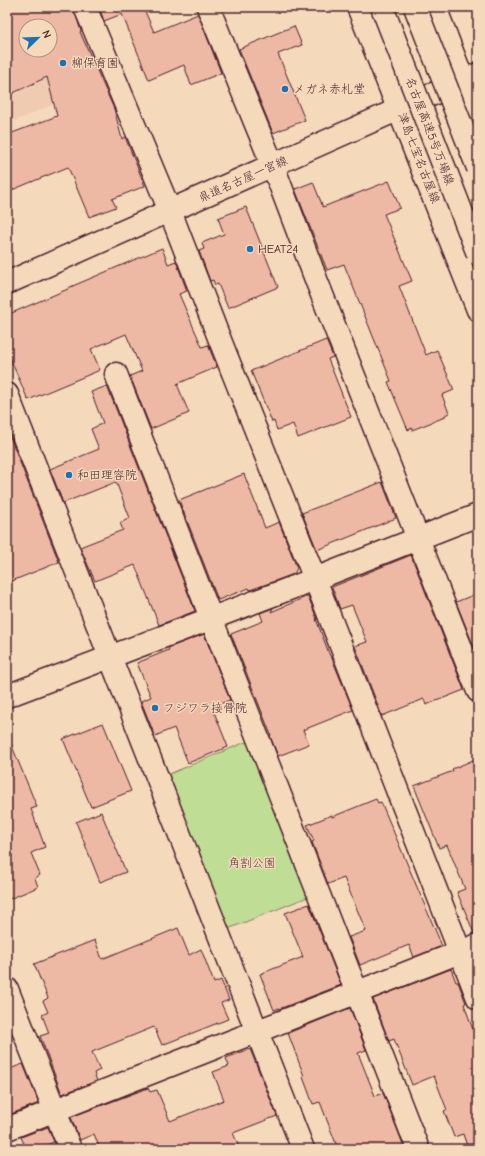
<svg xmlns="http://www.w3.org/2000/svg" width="485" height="1156" viewBox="0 0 485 1156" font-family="'Comic Neue','Klee One',sans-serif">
<rect width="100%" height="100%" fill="#f4d9bb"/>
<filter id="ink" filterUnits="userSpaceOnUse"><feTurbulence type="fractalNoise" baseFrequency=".025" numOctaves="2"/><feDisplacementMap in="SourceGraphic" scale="8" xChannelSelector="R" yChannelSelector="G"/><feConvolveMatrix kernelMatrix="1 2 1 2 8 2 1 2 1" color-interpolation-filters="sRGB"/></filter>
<g filter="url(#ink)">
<!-- built -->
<path fill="#efcbb1" d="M21 7H77L108 81 7 124V97L23 90 13 69 50 50V26Z"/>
<!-- green -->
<path fill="#bfdd94" stroke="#847e60" d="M253 739 315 894 228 929 167 775Z"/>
<!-- building -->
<path fill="#eeb9a4" stroke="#4a1f2b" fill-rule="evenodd" d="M7 7H73L81 31 80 32 114 109 122 139 125 137 145 186 112 199 116 207 89 217 68 167 7 192V135L57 116 47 77 7 96ZM26 26H50V50H26Z
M99 7H143L154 32 198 14 221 73 191 85 184 65 149 80 122 14 104 21Z
M294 26 302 45 278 54 305 120 273 133 239 49Z
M389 181 400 208 384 214 412 281 399 286 426 355 437 350 454 390 442 395 449 413 445 415V417L412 430V428L408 430 388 382 391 381 344 264 327 270 295 189 313 182 323 207Z
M246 207 278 287 228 308 218 284 215 285 213 280 210 281 199 251 204 249 202 243 224 234 218 218Z
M162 248 168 264 176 261 187 291 179 294 202 347 208 345 217 367 177 384 189 413 151 429 130 376 142 371 126 334 91 349 100 370 28 400 7 351V315L68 289V288Z
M326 340 333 357 328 359 351 417 298 438 293 424 277 430 274 421 272 422 251 371Z
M107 386 195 611 159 625 135 565 95 581 80 547 123 530 120 523 130 518 116 482 63 503 50 469 99 449 91 429 103 423 91 392Z
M7 429 59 562 7 583Z
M244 474 265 528 279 522 297 568 294 574 250 590 249 588 218 600 179 500Z
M382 482 396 518 317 550 302 513Z
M411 555 464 690 426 705 424 699 382 716 355 646 367 642 352 605 340 609 332 587Z
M478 593V657L456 602Z
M308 596 317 619H316L330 656H331L353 710 303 730 309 744 278 756 270 736 271 735 231 634 263 621 260 613 273 608 271 612Z
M204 634 230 700 212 707 228 747 188 763 174 728 155 736 141 701 151 697 137 663 169 650 168 648Z
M103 723 131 791 91 807 63 739Z
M7 734 37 807 31 809 45 847 31 853 40 875 35 878 38 887 7 900Z
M478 758V933H474L457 892 465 889 447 845 439 848 414 786 453 771 452 769Z
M376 799 378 803 381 802 442 946 414 957 409 945 360 965 349 937 366 931 344 878 328 884 312 842 314 841 307 825 332 815V817Z
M101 812 126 872 100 882 76 822Z
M309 904 341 985 279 1009V1008L274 1010 260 974 303 957 285 913Z
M178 928 189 955 201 949 214 983 221 980 229 1000 221 1003 228 1019 162 1045 154 1027 92 1052 100 1070 94 1073 97 1081 62 1094 40 1036 49 1033 42 1015 48 1012 43 1001 48 998 34 964 95 940 102 959Z
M451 969 456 982H458L466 1003 464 1004 478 1044V1149H468L463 1134 454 1137 444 1111 447 1110 434 1076 412 1085 394 1039 389 1041 373 999Z
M350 1008 366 1050 358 1053 375 1096 383 1093 405 1149H338L320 1102 313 1104 303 1077 304 1076 288 1033Z
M250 1049 277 1116 233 1133 240 1149H100L94 1134 80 1140 71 1117 148 1088 150 1092 157 1090 170 1121 224 1100 213 1072 229 1066 226 1058Z
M23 1064 39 1103 11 1114 7 1105V1070Z
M48 1127 54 1142 37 1149H26L21 1137Z"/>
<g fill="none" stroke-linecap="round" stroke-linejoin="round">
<!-- minor casing -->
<g stroke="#4a1f2b" stroke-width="25">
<path id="minor" d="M85 7 170 211 216 330 315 579 478 998
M208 7 273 166 317 282 478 691
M116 374 418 1149
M7 394 303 1149
M7 696 315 579 478 515
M7 989 70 1149
M7 1129 478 945"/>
</g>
<!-- secondary casing -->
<g stroke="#4a1f2b" stroke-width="25">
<path id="secondary" d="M358 7 478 310
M435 7 478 119
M7 283 478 74"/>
</g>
<!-- minor -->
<use href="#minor" stroke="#f4d9bb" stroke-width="22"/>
<!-- secondary -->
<use href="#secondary" stroke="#f4d9bb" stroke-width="22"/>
<!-- motorway-bridge casing -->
<g stroke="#4a1f2b" stroke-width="25" stroke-linecap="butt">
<path id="motorway-bridge" d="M382 7 478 254
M415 7 478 168"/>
</g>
<!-- motorway-bridge -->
<use href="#motorway-bridge" stroke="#f4d9bb" stroke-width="22"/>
</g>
</g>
<!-- markers -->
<g fill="#1f6fb2" stroke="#f4d9bb" stroke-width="1.5">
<circle cx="63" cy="63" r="4"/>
<circle cx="285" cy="89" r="4"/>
<circle cx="250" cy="249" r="4"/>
<circle cx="69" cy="475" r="4"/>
<circle cx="155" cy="708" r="4"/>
</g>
<g text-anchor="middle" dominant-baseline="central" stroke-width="3" stroke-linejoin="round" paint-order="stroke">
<!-- poi labels -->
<g font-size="12" fill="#4a1f2b" stroke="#f4d9bb" text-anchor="start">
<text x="71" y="63">柳保育園</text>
<text x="293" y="89">メガネ赤札堂</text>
<text x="258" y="249">HEAT24</text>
<text x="77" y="475">和田理容院</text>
<text x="163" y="708">フジワラ接骨院</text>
</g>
<!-- street labels -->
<g font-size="12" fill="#4a1f2b" stroke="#f4d9bb">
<text transform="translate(430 131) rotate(69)">名古屋高速5号万場線</text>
<text transform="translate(419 158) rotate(69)">津島七宝名古屋線</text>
<text transform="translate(243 179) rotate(-24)">県道名古屋一宮線</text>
</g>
<!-- park labels -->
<g font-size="12" fill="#5c3c3b" stroke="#f4d9bb">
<text x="252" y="863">角割公園</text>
</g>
</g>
<!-- margin -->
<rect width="485" height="1156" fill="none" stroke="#f4d9bb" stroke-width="24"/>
<rect x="12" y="12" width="461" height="1132" fill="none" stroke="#4a1f2b" stroke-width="1.5" filter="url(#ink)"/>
<!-- north arrow -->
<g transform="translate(38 38) rotate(67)"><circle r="19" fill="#f4d9bb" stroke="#b08f81"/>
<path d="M0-3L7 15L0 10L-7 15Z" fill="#1f6fb2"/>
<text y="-6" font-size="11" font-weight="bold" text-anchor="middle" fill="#4a1f2b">N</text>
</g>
</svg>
